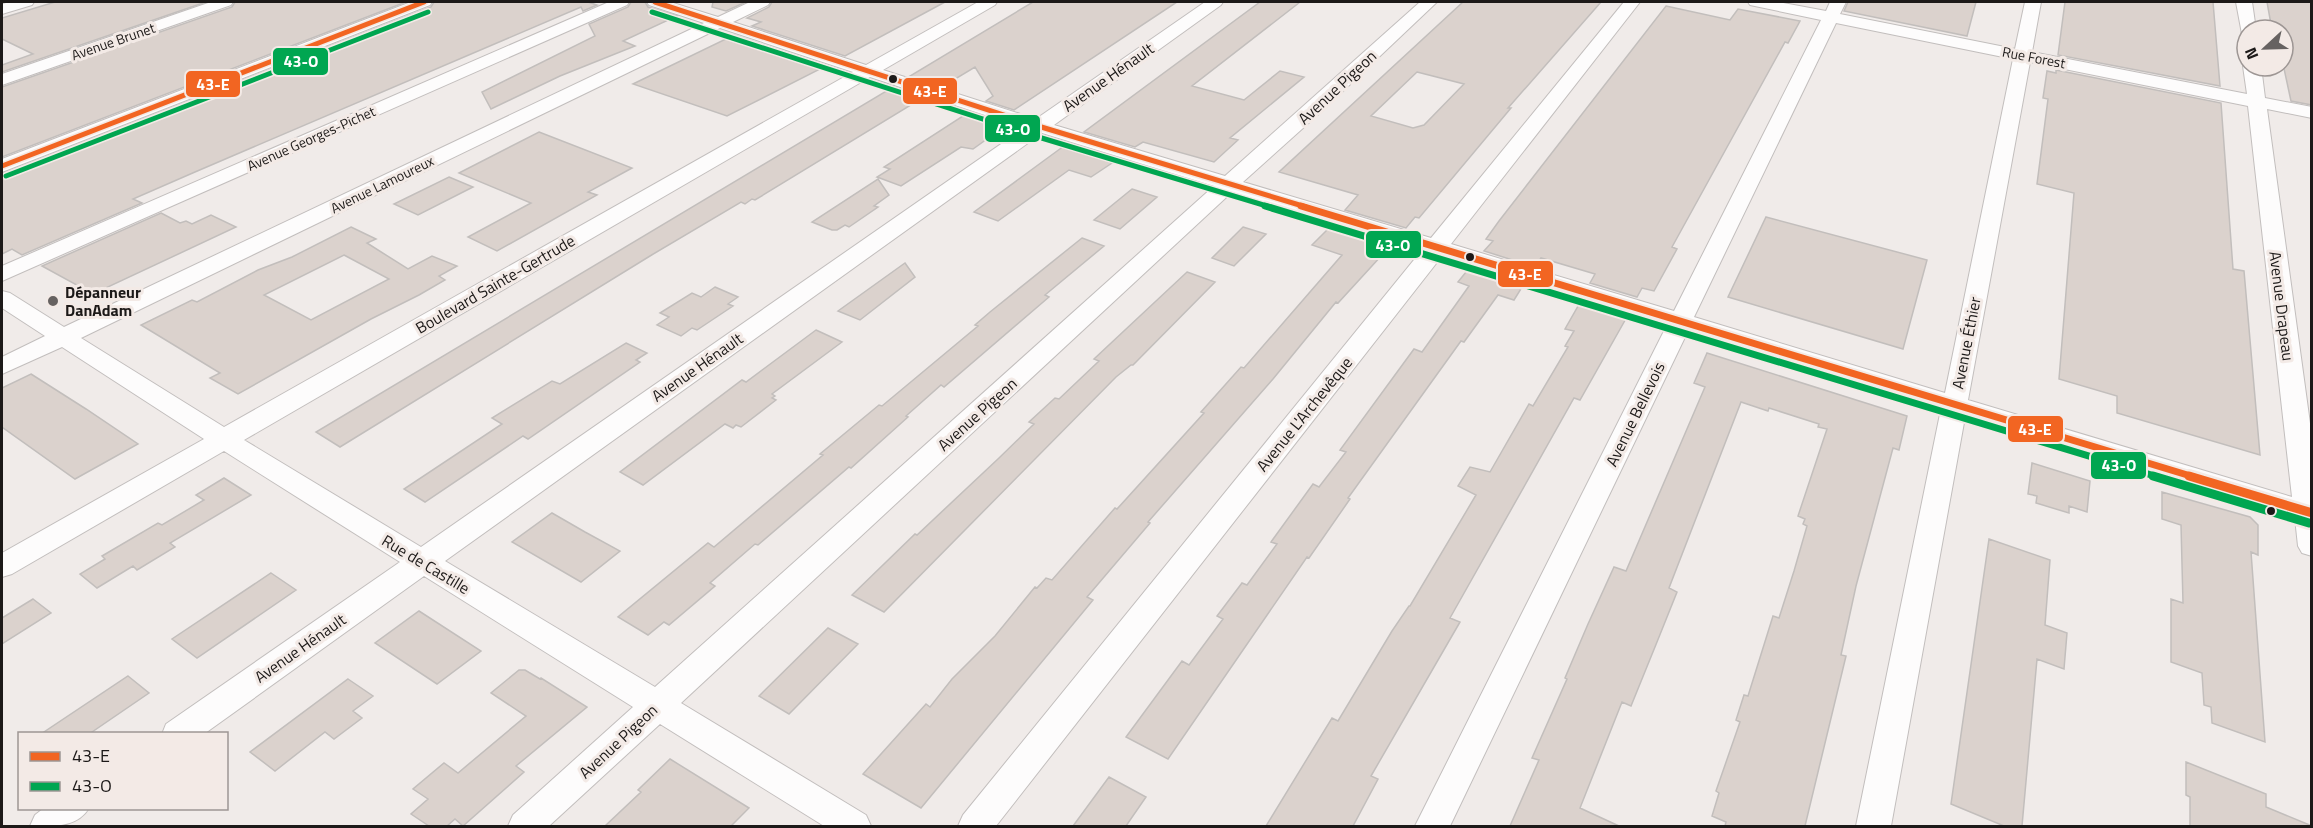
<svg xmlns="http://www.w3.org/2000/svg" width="2313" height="828" viewBox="0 0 2313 828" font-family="'Titillium Web',sans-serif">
<rect width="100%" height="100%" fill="#f0ebe9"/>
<!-- building -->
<path fill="#dbd2cd" stroke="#c2bebc" stroke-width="1.5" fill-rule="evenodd" d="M55 2H206L2 72V65L33 54 2 39V18Z
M235 2H406L2 157V87L232 7Z
M434 2H595L591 3 597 5 583 11 581 7 195 172 133 199 142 203 22 255 12 249 2 254V174L431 7Z
M631 2H645L648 7 677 16 623 41 635 46 560 76 491 109 482 92 595 36 589 24 628 7Z
M713 2H746L726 11 712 7Z
M772 2H945L845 56 752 26 761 22 747 18 769 7Z
M1033 2H1177L1014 110 986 101 993 96 975 67 942 87 910 76Z
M1260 2H1300L1192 86 1244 100 1280 71 1304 77 1230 138 1238 140 1214 162 1143 142 1135 147 1084 132Z
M1463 2H1601L1508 108H1511L1419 218 1415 217 1406 228 1345 210 1358 195 1279 172ZM1417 72 1464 84 1424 125 1413 128 1371 116Z
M1848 2H1976L1967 36 1844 11Z
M2065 2H2213L2220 86 2058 55Z
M2267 2H2312V105L2291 101 2283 64V30H2272Z
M1666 6 1730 20 1738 9 1800 21 1788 43 1785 42 1672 247 1677 249 1654 291 1642 288 1637 297 1590 283 1595 274 1541 258 1535 267 1484 251 1493 241 1486 239 1499 221Z
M734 35 826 66 727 116 633 84Z
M2056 70 2221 103 2233 269 2244 271 2260 455 2117 413V396L2059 379 2074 193 2037 184 2048 99 2043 98 2047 71 2056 73Z
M893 87 924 97 755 200 752 199 745 204 741 202 650 256 340 447 316 432Z
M969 112 997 121 988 128 998 131 973 149 961 147 901 186 877 177 890 169 884 167Z
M539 132 632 168 588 192 597 195 497 251 468 237 531 203 459 173Z
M1068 143 1118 159 1091 177 1069 170 998 221 974 212Z
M449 177 473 187 418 215 394 204Z
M878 179 889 195 874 206 878 207 849 227 845 225 837 230H832L812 222Z
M1132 189 1157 197 1120 229 1094 220Z
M161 213 180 223 186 221 192 224 211 215 236 227 93 294 42 266Z
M1766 217 1927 260 1903 349 1728 297Z
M1332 225 1393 243 1338 303 1336 302 1273 379 1148 522 1150 523 1087 597 1093 600 921 808 863 774 926 704 930 707 952 679 995 636 1035 587 1037 588 1046 578 1052 580 1115 508 1117 509 1204 413 1201 412 1241 367 1244 368 1342 255 1312 245Z
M351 227 376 239 367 243 408 269 432 256 457 266 439 276 445 280 419 295 371 319 238 394 210 378 220 373 141 325 192 300 197 302 258 270 292 257ZM344 255 389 279 311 320 264 295Z
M1243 227 1266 234 1234 266 1212 258Z
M1082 238 1104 246 1045 295 1049 297 944 387 941 385 906 416 908 417 851 468 849 467 758 545 755 544 710 583 715 586 669 625 664 622 648 635 618 617 708 543 714 547 823 455 820 454 879 405 882 406 978 326 975 325 990 312Z
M905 263 915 277 860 320 838 311Z
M1470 267 1524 284 1514 300 1498 295 1464 342 1461 341 1348 498 1350 499 1309 558 1307 557 1168 759 1126 737 1182 661 1189 665 1223 619 1217 616 1242 583 1247 585 1277 544 1271 542 1313 484 1319 487 1346 452 1340 450 1414 349 1422 352 1469 286 1458 282Z
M1187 272 1215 282 1133 365H1131L1116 377 884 612 852 595 915 534 917 535 999 458 1034 424 1029 422 1055 398 1059 399 1099 361 1094 359Z
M715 287 738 297 728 304 733 306 697 330 692 328 681 336 657 325 669 317 660 313 692 293 701 297Z
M1581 301 1628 315 1580 400 1574 398 1450 618 1460 622 1371 776 1378 779 1353 826H1266L1332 718 1338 721 1392 631 1409 606H1410L1476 495 1458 486 1470 467 1490 472 1529 404 1533 406 1568 347 1565 346 1574 331 1565 329Z
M816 330 842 342 772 394 775 396 772 398 776 400 741 427 736 425 733 428 725 424 643 485 620 472 742 380 746 382Z
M626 343 647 353 636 360 640 362 528 439 523 436 425 502 404 489 502 424 492 418 552 381 560 384Z
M1707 353 1907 416 1899 450 1893 448 1856 586 1841 655 1846 656 1805 826H1725L1726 822 1712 816 1719 793 1716 791 1740 722 1736 720 1744 695 1748 696 1773 616 1779 618 1794 571 1807 526 1803 524 1805 519 1798 516 1827 429 1818 427 1819 424 1769 408 1768 411 1741 402 1669 588 1677 592 1657 642 1631 706 1622 702 1580 808 1619 826H1510L1539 760 1532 758 1567 679 1565 678 1588 624 1614 567 1626 571 1705 387 1694 383Z
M31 374 86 409 138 444 75 479 2 427V388Z
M2032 463 2090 481 2087 512 2069 506V513L2036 503 2037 496 2028 494Z
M224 478 251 495 170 543 175 547 137 570 133 566 97 588 80 574 105 559 102 556 158 523 162 525 204 500 196 495Z
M2162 492 2250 517 2258 525V555L2251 552 2265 742 2212 723 2211 707 2204 705 2202 673 2171 662V599L2183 603 2181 525 2162 519Z
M552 513 585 532 620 551 581 582 512 542Z
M1989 539 2050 560 2045 625 2067 633 2064 669 2037 659 2022 826H2004L1951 804Z
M271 573 296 590 197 658 172 639Z
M33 599 51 613 2 644V618Z
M419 611 481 651 437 684 375 643Z
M828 628 858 644 789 714 759 696Z
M519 670H525L540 679 541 678 587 707 516 766 524 772 463 826 455 819 447 826H429L411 814 428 799 413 789 444 763 458 773 526 716 491 693Z
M128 676 149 693 89 734H41Z
M348 679 373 696 353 711 362 718 334 739 325 732 275 771 250 752Z
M670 759 749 808 731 826H605L641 792 638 790Z
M2186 762 2266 794V807L2312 826H2190V797L2186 795Z
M1109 777 1146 797 1126 826H1073Z"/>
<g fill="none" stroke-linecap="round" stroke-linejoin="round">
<!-- street casing -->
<g stroke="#c2bebd" stroke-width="2">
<path id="street" d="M10 2H34L32 5 2 14V4Z
M211 2H233L231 5 2 85V74Z
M411 2H432L430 5 2 172V159Z
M609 2H629L627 5 2 281V266Z
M647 2H670L718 17 750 2H770L768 5 733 22 866 65 978 2H997L995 5 883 70 1036 119 1205 2H1223L1221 5 1054 125 1225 176 1420 2H1437L1322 111 1243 182 1431 238 1624 2H1640L1451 244 1674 311 1821 20 1750 5 1748 2H1778L1826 11 1830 2H1846L1840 14 2015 49 2025 2H2041L2032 52 2247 94 2243 66 2247 62V66H2261L2265 98 2312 107V118L2267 109 2312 438V556L2302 553 2298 546 2295 518 1965 417 1891 826H1856L1941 409 1688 331 1450 826H1415L1667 325 1442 256 996 826H958L963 815 1422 250 1232 192 681 703 866 815 871 826H824L660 724 549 826H508L513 815 633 707 424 576 204 734H162L166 724 400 562 224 451 12 574 2 577V553L204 439 62 347 2 374V357L45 336 2 308V291L10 293 64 327 704 23 649 5ZM1836 23 2013 59 1945 393 1694 317ZM720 28 853 72 224 427 81 338ZM2030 62 2248 106 2292 497 1968 400ZM870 77 1024 128 421 547 244 440ZM1042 133 1214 186 655 687 445 561Z
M2236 2H2252L2256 30H2247V35L2242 34Z
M44 808H89C77 828 54 826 30 826L35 815Z"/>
</g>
<!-- street -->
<use href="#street" fill="#fdfcfc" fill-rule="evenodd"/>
<!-- bus-1-far2 casing -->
<g stroke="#f3eae6" stroke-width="8">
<path id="bus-1-far2" d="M655 2 1038 126 1306 207
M2 166 424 2"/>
</g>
<!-- bus-1-far1 casing -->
<g stroke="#f3eae6" stroke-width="11">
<path id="bus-1-far1" d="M1301 206 2194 477"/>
</g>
<!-- bus-1 casing -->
<g stroke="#f3eae6" stroke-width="14">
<path id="bus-1" d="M2189 476 2312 513"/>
</g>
<!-- bus-2-far2 casing -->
<g stroke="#f3eae6" stroke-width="8">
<path id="bus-2-far2" d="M652 12 1035 136 1270 207
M6 176 428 12"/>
</g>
<!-- bus-2-far1 casing -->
<g stroke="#f3eae6" stroke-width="11">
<path id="bus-2-far1" d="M1265 206 2158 477"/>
</g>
<!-- bus-2 casing -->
<g stroke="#f3eae6" stroke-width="14">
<path id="bus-2" d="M2153 476 2309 523"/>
</g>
<!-- bus-1-far2 -->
<use href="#bus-1-far2" stroke="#f26522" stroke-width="5"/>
<!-- bus-1-far1 -->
<use href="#bus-1-far1" stroke="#f26522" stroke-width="7"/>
<!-- bus-1 -->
<use href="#bus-1" stroke="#f26522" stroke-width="9"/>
<!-- bus-2-far2 -->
<use href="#bus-2-far2" stroke="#00a651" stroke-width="5"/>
<!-- bus-2-far1 -->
<use href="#bus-2-far1" stroke="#00a651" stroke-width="7"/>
<!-- bus-2 -->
<use href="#bus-2" stroke="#00a651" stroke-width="9"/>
</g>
<!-- markers -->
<g fill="#1c1918" stroke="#f3eae6" stroke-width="2">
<circle cx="893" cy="79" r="5"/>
<circle cx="1470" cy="257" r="5"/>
<circle cx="2271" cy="511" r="5"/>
</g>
<circle fill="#666261" stroke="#f3eae6" stroke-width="2" cx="53" cy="301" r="6"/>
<g text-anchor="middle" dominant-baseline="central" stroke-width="6" stroke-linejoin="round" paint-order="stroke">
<!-- far-street labels -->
<g font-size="14" fill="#1c1918" stroke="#f3eae6">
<text transform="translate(113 41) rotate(-19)">Avenue Brunet</text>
<text transform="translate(2034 57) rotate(11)">Rue Forest</text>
<text transform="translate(311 138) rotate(-24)">Avenue Georges-Pichet</text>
<text transform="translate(382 184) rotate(-26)">Avenue Lamoureux</text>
</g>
<!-- street labels -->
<g font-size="16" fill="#1c1918" stroke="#f3eae6">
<text transform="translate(1108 77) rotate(-35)">Avenue Hénault</text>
<text transform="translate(1337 87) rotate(-43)">Avenue Pigeon</text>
<text transform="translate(495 284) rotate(-30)">Boulevard Sainte-Gertrude</text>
<text transform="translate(2282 306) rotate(83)">Avenue Drapeau</text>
<text transform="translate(1966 343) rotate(-79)">Avenue Éthier</text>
<text transform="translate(697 367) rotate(-35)">Avenue Hénault</text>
<text transform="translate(977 414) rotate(-42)">Avenue Pigeon</text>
<text transform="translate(1304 414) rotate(-51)">Avenue L'Archevêque</text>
<text transform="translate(1635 414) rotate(-64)">Avenue Bellevois</text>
<text transform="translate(426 564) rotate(31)">Rue de Castille</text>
<text transform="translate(300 648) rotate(-35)">Avenue Hénault</text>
<text transform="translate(618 741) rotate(-43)">Avenue Pigeon</text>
</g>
<!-- poi labels -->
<g font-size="16" font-weight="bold" fill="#1c1918" stroke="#f3eae6" text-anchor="start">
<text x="65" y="292">Dépanneur<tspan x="65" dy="18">DanAdam</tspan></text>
</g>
</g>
<g stroke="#f3eae6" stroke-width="2">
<rect x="272" y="47" width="57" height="29" rx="6" fill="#00a651"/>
<rect x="185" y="70" width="56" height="28" rx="6" fill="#f26522"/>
<rect x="902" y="77" width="56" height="28" rx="6" fill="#f26522"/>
<rect x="984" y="114" width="57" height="29" rx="6" fill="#00a651"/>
<rect x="1365" y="230" width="57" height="29" rx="6" fill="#00a651"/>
<rect x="1497" y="260" width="57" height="28" rx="6" fill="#f26522"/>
<rect x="2007" y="415" width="57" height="28" rx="6" fill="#f26522"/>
<rect x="2090" y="451" width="57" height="29" rx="6" fill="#00a651"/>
</g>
<g font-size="16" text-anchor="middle" font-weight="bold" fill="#fff">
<text x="301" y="67">43-O</text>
<text x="213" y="90">43-E</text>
<text x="930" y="97">43-E</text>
<text x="1013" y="135">43-O</text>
<text x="1393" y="251">43-O</text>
<text x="1525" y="280">43-E</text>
<text x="2035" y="435">43-E</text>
<text x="2119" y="471">43-O</text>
</g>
<!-- border -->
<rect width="2313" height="828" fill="none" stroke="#1c1918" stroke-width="6"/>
<!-- legend -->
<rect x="18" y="732" width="210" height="78" fill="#f3eae6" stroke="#9d9694" stroke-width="1.5"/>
<rect x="30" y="752" width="30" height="9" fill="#f26522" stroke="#9d9694" stroke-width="1.5"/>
<text x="72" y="762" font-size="18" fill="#1c1918">43-E</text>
<rect x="30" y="782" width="30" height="9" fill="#00a651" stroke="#9d9694" stroke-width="1.5"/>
<text x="72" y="792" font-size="18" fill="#1c1918">43-O</text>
<!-- north arrow -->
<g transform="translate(2265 48) rotate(248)"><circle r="28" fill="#f3eae6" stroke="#9d9694" stroke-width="1.5"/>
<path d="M0-4.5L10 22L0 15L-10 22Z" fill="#666261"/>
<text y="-9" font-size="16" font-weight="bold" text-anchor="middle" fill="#1c1918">N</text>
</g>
</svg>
